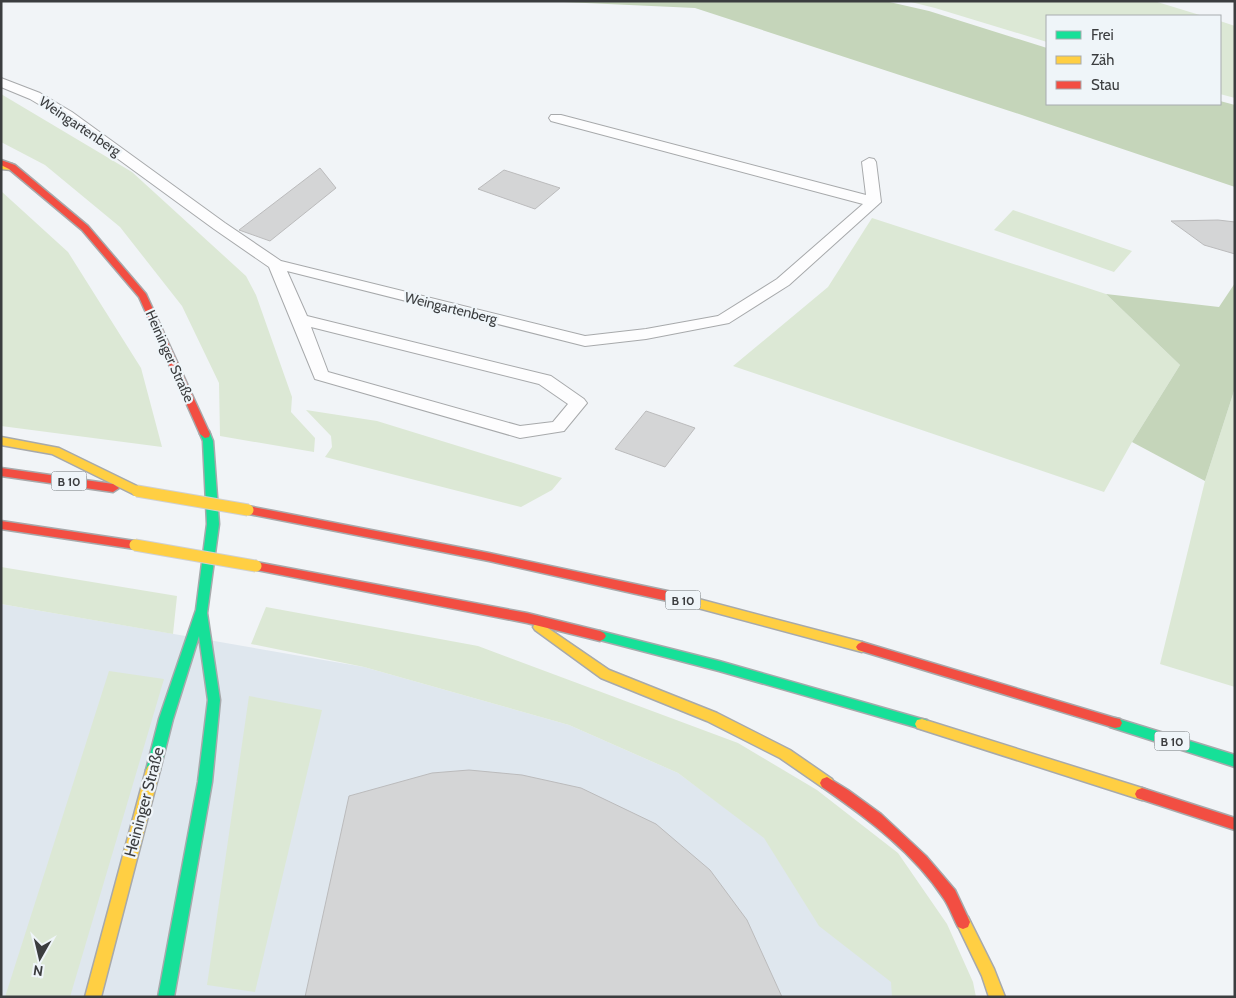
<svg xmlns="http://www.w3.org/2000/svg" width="1236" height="998" viewBox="0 0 1236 998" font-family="Cabin,sans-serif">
<rect width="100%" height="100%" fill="#f1f4f7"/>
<!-- built -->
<path fill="#dfe7ee" d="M1 604 364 667 569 725 678 773 841 894 902 997H1Z"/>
<!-- green -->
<path fill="#dce8d5" d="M907 1H1154L1203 16H1047V42L935 8Z
M1220 21 1235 26V98L1220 94Z
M1 94 132 172 246 276 256 295 292 397 291 412 315 438 314 452 220 436 219 383 182 306 120 227 45 165 1 142Z
M1 191 68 252 141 368 162 447 1 426Z
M1013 210 1132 251 1114 272 994 230Z
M872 218 1106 294 1180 365 1132 442 1104 492 733 366 828 287Z
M1235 388V687L1160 664 1205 481Z
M306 410 377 421 562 478 552 490 521 507 325 457 332 447 331 436Z
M1 567 177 596 173 634 1 604Z
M266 607 478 646 738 743 817 790 898 853 947 924 973 982 976 997H892L891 982 819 926 764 838 678 773 569 725 364 667 251 644Z
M109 671 164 679 70 997H5Z
M249 696 322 710 255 992 207 985Z"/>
<!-- forest -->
<path fill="#c5d5ba" d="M542 1H885L929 11 1047 48V104H1220V101L1235 105V187L1019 114 695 8Z
M1235 283V388L1205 481 1132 442 1180 365 1106 294 1219 307Z"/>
<!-- building -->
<path fill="#d4d5d6" stroke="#bbbbbc" d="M320 168 336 188 270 241 239 230Z
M504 170 560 188 535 209 478 189Z
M1218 220 1235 222V254L1204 245 1171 221Z
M646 411 695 428 665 467 615 449Z
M469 770 522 775 581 788 656 824 710 870 747 920 782 997H305L349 796 432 773Z"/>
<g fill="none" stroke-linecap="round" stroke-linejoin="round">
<!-- lane casing -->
<g stroke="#a7a9ab" stroke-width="2">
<path id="lane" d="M1 78 40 93 72 112 225 223 281 261 585 336 646 329 718 316 777 279 863 204 551 121 549 118 551 115H561L866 195 862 162 869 158 874 159 876 162 881 202 789 285 729 323 646 339 585 346 287 271 307 316 551 376 584 399 587 403 564 431 520 438 315 379 269 267 214 229 62 118 30 99 1 87ZM311 327 539 384 568 404 553 422 520 426 328 372Z"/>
</g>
<!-- fast casing -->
<g stroke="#a7a9ab" stroke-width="3">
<path id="fast" d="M205 430 209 431 213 441 219 524 207 613 220 700 212 782 174 997H158L198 782 208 700 199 636 173 719 160 770 158 774 153 776 148 774 146 770 159 719 196 610 207 524 203 441 200 434Z
M600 631 719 661 922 719 927 720 929 724 927 728 922 729 719 671 596 639 594 636 596 633Z
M1115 718 1235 755V767L1110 727 1108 723 1110 719Z"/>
</g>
<!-- slow casing -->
<g stroke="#a7a9ab" stroke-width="3">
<path id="slow" d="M1 163 12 164 16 167 12 170 1 169Z
M1 437 59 448 141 488 143 491 137 495 133 494 52 454 1 445Z
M672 592 862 642 866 644 868 647 866 650 862 652 668 600 666 597 668 594Z
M539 622 609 670 717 713 790 750 832 779 834 783 832 787 827 789 822 787 780 758 707 721 601 678 535 630 533 627 535 624Z
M922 719 1142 788 1147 790 1149 794 1147 798 1142 800 917 728 915 724 917 720Z
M153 764 158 766 160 770 101 997H85L146 770 148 766Z
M963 915 968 917 994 969 1005 997H989L982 976 956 922 958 917Z"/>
</g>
<!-- jam casing -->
<g stroke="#a7a9ab" stroke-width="3">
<path id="jam" d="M1 160 15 165 88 226 146 294 210 434 209 437 205 438 200 434 139 297 82 230 9 169 1 165Z
M1 468 113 484 119 488 113 492 1 476Z
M248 506 489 553 672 592 676 594 678 597 676 600 672 602 489 561 244 513 242 510Z
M1 521 135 541 139 542 141 545 139 548 135 549 1 529Z
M256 562 527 613 600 631 604 633 606 636 604 639 600 641 527 623 252 569 250 566 252 563Z
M862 642 1115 718 1120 719 1122 723 1120 727 1115 728 858 650 856 647 858 644Z
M827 777 848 790 881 814 926 856 955 890 970 922 968 927 963 929 958 927C953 918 950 908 944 899 914 853 867 818 822 787L820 783 822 779Z
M1142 788 1235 818V830L1137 798 1135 794 1137 790Z"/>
</g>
<!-- lane -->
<use href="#lane" fill="#fdfdfe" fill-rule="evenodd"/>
<!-- fast -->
<use href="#fast" fill="#16e098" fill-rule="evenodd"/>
<!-- slow -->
<use href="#slow" fill="#ffcf43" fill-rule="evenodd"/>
<!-- jam -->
<use href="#jam" fill="#f24e42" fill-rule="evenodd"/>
<!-- slow-bridge casing -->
<g stroke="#cfd0d2" stroke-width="13" stroke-linecap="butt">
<path id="slow-bridge" d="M137 491 248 510
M135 545 256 566"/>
</g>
<!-- slow-bridge -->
<use href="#slow-bridge" stroke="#ffcf43" stroke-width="11"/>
</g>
<g text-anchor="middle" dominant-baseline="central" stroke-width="4.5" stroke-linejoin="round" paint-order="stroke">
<!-- shield labels -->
<g fill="#eff5f9" stroke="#717477" stroke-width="1">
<rect x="51.5" y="471.5" width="35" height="19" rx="4"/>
<rect x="665.5" y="590.5" width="35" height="19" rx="4"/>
<rect x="1154.5" y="731.5" width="35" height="19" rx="4"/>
</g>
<g font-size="12" font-weight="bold" fill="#3b3d3f">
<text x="69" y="481">B 10</text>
<text x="683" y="600">B 10</text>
<text x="1172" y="741">B 10</text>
</g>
<!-- street labels -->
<g font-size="14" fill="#3b3d3f" stroke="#eff5f9">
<text transform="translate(80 126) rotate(34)">Weingartenberg</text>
<text transform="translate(451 308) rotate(14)">Weingartenberg</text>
<text transform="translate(170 356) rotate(66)">Heininger Straße</text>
</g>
<!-- near-street labels -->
<g font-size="16" fill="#3b3d3f" stroke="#eff5f9">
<text transform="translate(144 802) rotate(-75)">Heininger Straße</text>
</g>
</g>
<!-- border -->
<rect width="1236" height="998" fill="none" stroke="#3b3d3f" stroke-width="5"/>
<!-- legend -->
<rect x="1046" y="15" width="175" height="90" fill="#eff5f9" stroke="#a7abaf"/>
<rect x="1056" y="31" width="25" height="8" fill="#16e098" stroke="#a7abaf"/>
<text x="1091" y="40" font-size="15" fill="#3b3d3f">Frei</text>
<rect x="1056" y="56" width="25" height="8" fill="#ffcf43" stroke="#a7abaf"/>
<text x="1091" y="65" font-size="15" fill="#3b3d3f">Zäh</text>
<rect x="1056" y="81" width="25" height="8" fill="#f24e42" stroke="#a7abaf"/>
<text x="1091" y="90" font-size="15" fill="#3b3d3f">Stau</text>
<!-- north arrow -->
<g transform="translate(40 958) rotate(188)" stroke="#eff5f9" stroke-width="4" paint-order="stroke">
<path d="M0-4L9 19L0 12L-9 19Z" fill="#3b3d3f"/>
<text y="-8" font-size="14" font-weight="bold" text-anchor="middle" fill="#3b3d3f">N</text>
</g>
</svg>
